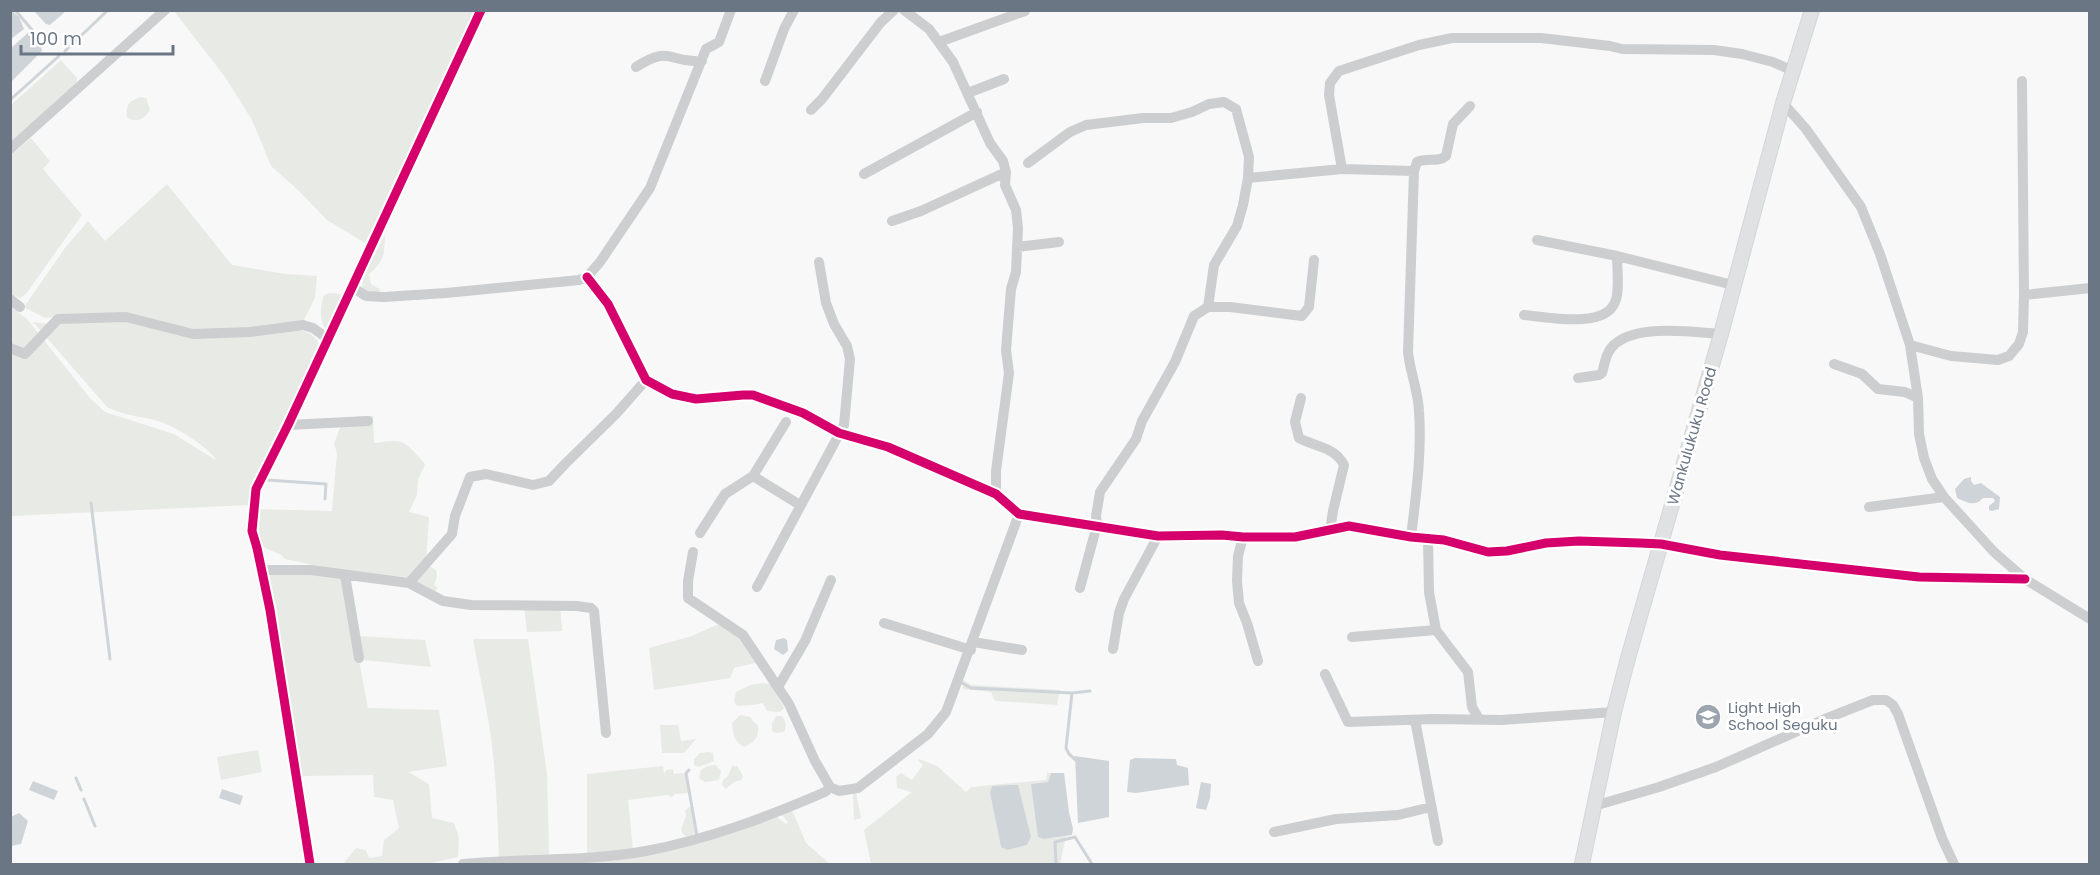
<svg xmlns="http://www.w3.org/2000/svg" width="2100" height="875" viewBox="0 0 2100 875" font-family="Poppins,sans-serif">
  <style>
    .green { fill: #e8eae6; fill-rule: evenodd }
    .water { fill: #ced4d8 }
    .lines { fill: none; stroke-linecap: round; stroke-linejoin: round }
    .stream { stroke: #ced4d8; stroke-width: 3 }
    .major-casing { stroke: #d5d6d7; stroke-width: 16 }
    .minor { stroke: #cdcecf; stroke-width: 10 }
    .major { stroke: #e0e1e2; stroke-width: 14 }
    .cycleway-casing { stroke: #fff; stroke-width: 13 }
    .cycleway { stroke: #d6006c; stroke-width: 9 }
    .labels { text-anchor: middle; stroke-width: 6; stroke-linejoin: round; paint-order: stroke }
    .street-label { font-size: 15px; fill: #6b7685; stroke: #fff }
    .poi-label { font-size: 15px; fill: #6b7685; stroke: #fff; text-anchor: start }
  </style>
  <rect width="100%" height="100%" fill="#f8f8f8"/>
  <path class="green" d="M174,11H477L365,243L327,220L299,191L271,166L252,120L225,77Z
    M61,60L77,78V82L11,146V105Z
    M141,97L146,98L150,110C144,119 136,124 127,117C125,105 130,100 141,97Z
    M31,138L50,161L43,169L82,215L26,294L20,298L11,294L10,156Z
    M167,184L232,265L285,274L317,276L315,298L304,320L259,328L191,332L88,314L45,318L24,307L65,248L88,221L105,241Z
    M385,235C384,255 385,260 369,274L371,284L381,290L377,293L362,290L364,273Z
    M329,293C335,293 341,293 344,298L327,330C319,323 320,305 324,295Z
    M10,306L27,319L90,398L105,412L174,434L217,461C209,447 175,426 158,421C141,416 124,416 107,407L33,322L47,324L125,319L194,337L298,329L311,334L318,341L319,353L249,505L11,516Z
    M359,416H373L374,443C406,438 404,441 425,464L418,480L417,495L409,512L429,517L426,564L436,570L437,576L434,585L438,588L436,591L406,577L332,569L285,559L281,555L261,546L256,536L255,509L332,511L337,453L334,444L343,420Z
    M267,572H321L344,580L368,708L439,710L447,766L408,772L429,784L432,818L454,823L459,838L458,857L427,864H343L356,848L366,850L369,858L382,856L384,840L399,828L393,800L374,797L373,775L302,776Z
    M524,605H560L562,631L527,632Z
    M721,623L737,633L759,662L734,668L730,678L654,690L649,648L692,636Z
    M357,636L425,640L431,667L363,660Z
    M473,639H528L547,774L549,855L499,857C497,809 496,760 487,713C483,688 477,664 473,639Z
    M963,680L971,685L1060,690L1057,705L995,701L991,692L963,689Z
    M762,683L771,684L784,708L780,712L767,711L763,703L753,705L737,706L734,701L736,692L750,685Z
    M740,715L750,717L758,726C759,737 755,742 744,747C734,742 733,734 732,723Z
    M776,716H782C786,721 787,726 784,732L777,733L772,731V723Z
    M660,725H678L681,741L696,739L684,753H662Z
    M258,750L262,772L221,780L217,757Z
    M708,752L713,753L714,761L699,767L694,765V759L700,753Z
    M919,759L937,766L966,792L971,787L1046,780L1047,772L1051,773L1049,782L1032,784L1044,839L1066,836L1060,864H871L864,830L912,792L897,788L896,777L901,773L912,780L923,765L918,760ZM990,793L1027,827L1031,837L1001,847Z
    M716,765L721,771L719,780L705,782L699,778L701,770L707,766Z
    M663,766L664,774L666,770L673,769L674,774L686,773L689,793L675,794L672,797L668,795L628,800L633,850L587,853V774Z
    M732,766H737L743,776L741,780L734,782L726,789L722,785L723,780L728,776Z
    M856,792L861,818L854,820L853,793Z
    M689,807L693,808L695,833L689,838L683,834L681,829L686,816L685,811Z
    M792,810L806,843L830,864H484L595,860L776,816L786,824L788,822L781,814Z"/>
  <path class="water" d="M12,11L19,17L24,29L11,39Z
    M34,11H66L50,25L46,24Z
    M30,31L40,40L42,51L11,82V48Z
    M1971,477V481L1974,485L1981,483L2000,497L1999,509L1992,511L1989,510V506L1995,501L1993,498H1983C1975,507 1968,503 1957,498L1955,489L1964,479Z
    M784,638L787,640L788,651L783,655L774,649L776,640Z
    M1075,756L1109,761V817L1078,823Z
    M1135,758L1176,759L1177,765L1188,768L1189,785L1136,793L1127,792L1130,760Z
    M1051,773H1064L1069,812L1073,829L1072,835L1044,839L1038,837L1031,784L1048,782Z
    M33,781L58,791L54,800L29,790Z
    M1201,782L1211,784L1210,798L1206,810L1196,808Z
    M1011,785H1018L1031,837L1027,845L1007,850L1001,847L990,793L992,786Z
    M222,789L243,796L240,805L219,798Z
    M19,813L28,821L21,844L11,846V817Z"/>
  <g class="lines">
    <path class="stream" d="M15,10L33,31
      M65,51L108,10
      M10,100L59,56
      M267,480L326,484L325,499
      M91,503L110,659
      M962,683L971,688L1072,693L1066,748L1069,754L1077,761
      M1072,693L1090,691
      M689,770L686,773L697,836
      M76,778L81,790
      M84,799L95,826
      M1056,864L1055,842L1075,837L1092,864"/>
    <g class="major-casing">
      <path id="major" d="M1582,864L1614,712L1628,658L1721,334L1783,103L1812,10"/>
    </g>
    <path class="minor" d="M904,10L929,29L953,62L990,143L1003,161L1006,172L1005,185L1016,210L1018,228L1016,272L1011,289L1006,350L1009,373L996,471V494
      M939,42L1025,11
      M636,67C672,44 669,64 702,61
      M765,81L784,29L794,10
      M968,93L1004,79
      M1783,103L1806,129L1861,207L1880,254L1910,345L1918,398L1919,434L1924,458L1932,479L1944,497L1994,552L2025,579L2090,619
      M811,110L822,99L881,22L894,10
      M10,149L165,10
      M1028,163L1070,132L1086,125L1143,118H1171L1192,112L1209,104L1224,102L1236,109L1249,157L1248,178
      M1342,169L1329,95L1330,83L1339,71L1419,45L1452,38H1541L1610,46L1622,49L1714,50L1742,54L1773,62L1793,71
      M864,174L977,112
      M892,221L921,211L1006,172
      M1537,240L1617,256L1733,285
      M1017,247L1059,242
      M1314,260L1309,307L1302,316L1230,307H1208L1214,265L1237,226L1243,205L1248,178L1342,169L1414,171
      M587,277L608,304L646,380L672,394L696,399L743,395H753L764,399L803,413L839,433L888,447L996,494L1019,514L1158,536L1222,535L1243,537H1295L1349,526L1411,537L1444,540L1488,552L1507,551L1546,543L1579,541L1640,543L1661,544L1720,555L1919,577L2025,579
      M352,287L366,296L384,297L446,293L579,280L587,277L600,262L650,188L706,49L719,42L731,10
      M2024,295L2090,288
      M10,299L20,307
      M1524,315C1548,317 1605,329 1615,302C1620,292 1617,268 1617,256
      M1910,345L1951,356L1998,360L2009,356L2019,344L2023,332L2024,295L2022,81
      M10,348L25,354L58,319L126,317L193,334L250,332L303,325L313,328L328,339
      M1834,364L1862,374L1878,389L1905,392L1918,398
      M1578,378L1599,375L1602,373C1605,363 1606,351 1615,344C1638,324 1692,332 1721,334
      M1301,398L1295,422L1299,438C1316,447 1335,447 1344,465L1333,511L1330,531
      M288,425L368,421
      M753,476L786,422
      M1869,507L1944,497
      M700,533L725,494L753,476L800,505
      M1243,537L1238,556L1237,581L1239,603L1247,623L1258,661
      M1411,537C1416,495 1422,453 1419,411C1418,390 1410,372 1408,352L1414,171L1417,162C1427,157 1438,163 1446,156L1453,124L1470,106
      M1428,539L1429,592L1436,630L1468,672L1472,707L1479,719
      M693,552L688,581V598L743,635L789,704L815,761L830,787
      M261,570H311L409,583L443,601L471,605L577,606L591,608L594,611L606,733
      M345,575L359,658
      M409,583L452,534L455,516L470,477L486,474L533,485L549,481L566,463L616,414L646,380
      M757,587L844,425L850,359L847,346L834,324L826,303L819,262
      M1080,588L1097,525L1096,516L1100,492L1136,439L1142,421L1175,362L1194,316L1208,307
      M884,623L971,650
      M1352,637L1436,630
      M973,642L1022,650
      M1113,649L1119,613L1124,599L1158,536
      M1325,674L1348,722L1433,719L1501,720L1614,712
      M778,687L805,641L831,580
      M1415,720L1438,841
      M1594,806L1659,787L1716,767L1825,719L1873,700H1886L1893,705L1898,714L1942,838L1954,864
      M1274,832L1336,819L1398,815L1431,807
      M310,864L270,610L257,548L252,531L256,489L288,425L481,10
      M463,864C523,858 586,862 646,851C709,839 767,817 825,792L830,787L839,791L858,788L928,734L946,712L1019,514"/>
    <use href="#major" class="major"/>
    <g class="cycleway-casing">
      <path id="cycleway" d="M587,277L608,304L646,380L672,394L696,399L743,395H753L764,399L803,413L839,433L888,447L996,494L1019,514L1158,536L1222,535L1243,537H1295L1349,526L1411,537L1444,540L1488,552L1507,551L1546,543L1579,541L1640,543L1661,544L1720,555L1919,577L2025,579
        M310,864L270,610L257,548L252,531L256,489L288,425L481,10"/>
    </g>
    <use href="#cycleway" class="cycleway"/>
  </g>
  <defs>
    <g id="school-disc" transform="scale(1.35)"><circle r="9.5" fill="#9ca4ad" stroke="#fff"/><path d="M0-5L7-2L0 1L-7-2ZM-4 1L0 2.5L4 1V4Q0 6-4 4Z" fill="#fff"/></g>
  </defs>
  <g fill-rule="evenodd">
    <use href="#school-disc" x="1708" y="717"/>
  </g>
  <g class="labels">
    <g class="street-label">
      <text transform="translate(1692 436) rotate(-74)" y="5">Wankulukuku Road</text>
    </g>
    <g class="poi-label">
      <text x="1728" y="713">Light High<tspan x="1728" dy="17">School Seguku</tspan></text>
    </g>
  </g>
  <rect width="2100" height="875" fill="none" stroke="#6b7685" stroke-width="24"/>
  <path d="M21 45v9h152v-9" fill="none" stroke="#6b7685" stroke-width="3"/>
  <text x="30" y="45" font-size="18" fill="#6b7685" stroke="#ffffff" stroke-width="4.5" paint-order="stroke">100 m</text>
</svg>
